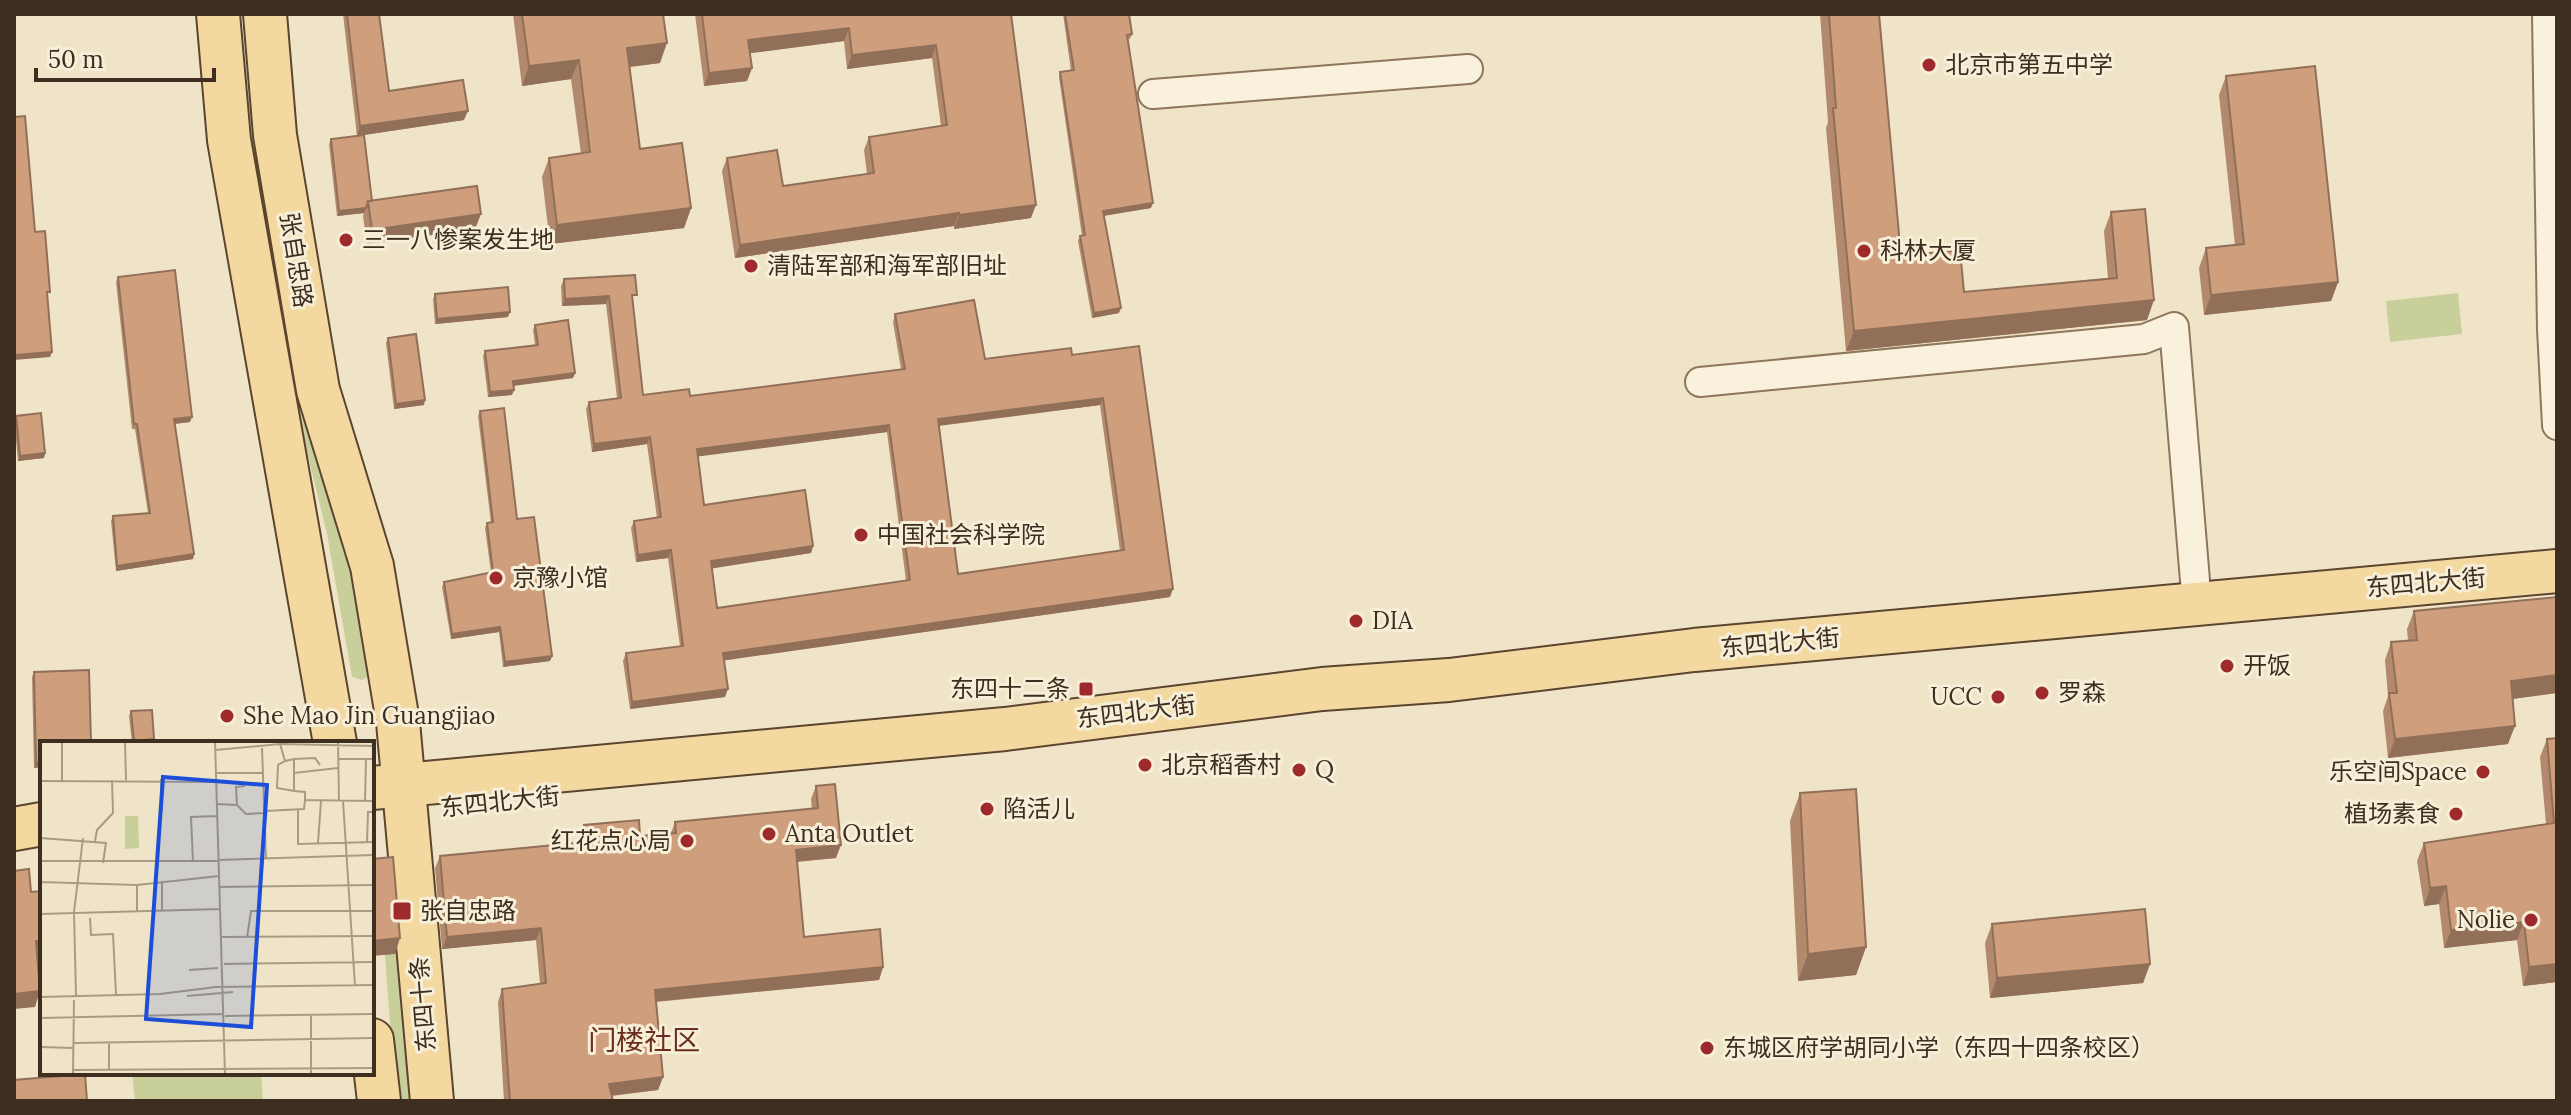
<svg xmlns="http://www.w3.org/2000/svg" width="2571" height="1115" viewBox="0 0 2571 1115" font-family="Lora,'Noto Sans SC',serif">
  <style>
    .green { fill: #c9cf9b }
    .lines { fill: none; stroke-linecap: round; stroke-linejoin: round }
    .street-casing { stroke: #8d765c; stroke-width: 32 }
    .primary-casing { stroke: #5b4430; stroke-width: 46 }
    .street { stroke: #faf1dc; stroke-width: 28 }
    .primary { stroke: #f3d9a0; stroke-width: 42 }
    .wall { fill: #b2896c; fill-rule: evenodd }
    .shaded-wall { fill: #916f58 }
    .building { fill: #cf9f7d; stroke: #916f58; stroke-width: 2; fill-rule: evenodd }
    .poi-dot { fill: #9e2a2b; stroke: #f7eed8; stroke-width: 3 }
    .labels { text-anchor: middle; stroke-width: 6; stroke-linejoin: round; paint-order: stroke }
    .poi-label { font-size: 24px; fill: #3d2e20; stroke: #f7eed8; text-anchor: start }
    .street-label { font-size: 24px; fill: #3d2e20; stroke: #f7eed8 }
    .quarter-label { font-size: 28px; fill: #6b2e1e; stroke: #f7eed8 }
    .inset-road { fill: none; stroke: #a89b85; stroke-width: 2 }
    .view { fill: #1d4ed8; fill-opacity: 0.15; stroke: #1d4ed8; stroke-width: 4 }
    .inset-edge { fill: none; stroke: #3d2e20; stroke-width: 4 }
  </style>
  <rect width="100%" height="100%" fill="#f0e4c8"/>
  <path class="green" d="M274,236L347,546L369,676L362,680L352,677L327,534L303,435Z
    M2458,293L2462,334L2390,342L2386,301Z
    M379,876H391L411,1101H399L393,1062Z
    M132,1073H261L263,1101H135Z"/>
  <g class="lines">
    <g class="street-casing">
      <path id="street" d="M2547,14L2552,329L2557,425
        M1153,94L1468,69
        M1700,382L2144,339L2174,327L2197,605"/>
    </g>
    <g class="primary-casing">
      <path id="primary" d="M218,14L229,140L335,743
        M265,14L275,135L318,390L372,566L398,722L432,1101
        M372,788L1005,729L1322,689L1449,680L1694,650L2557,571
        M14,829L42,824
        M372,1040L379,1101"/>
    </g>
    <use href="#street" class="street"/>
    <use href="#primary" class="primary"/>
  </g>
  <path class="wall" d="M343,14H379L389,91L464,120L357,136Z
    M513,14H663L660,63L630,67L640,149L691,208L684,228L550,244L542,177L549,158L581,154L571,79L522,86Z
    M695,14H1011L1031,218L954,229V226L735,258L722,171L727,158L783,186L867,174L864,150L869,137L941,126L932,58L847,69L844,41L750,53L752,68L747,81L704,86Z
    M1063,14H1129L1132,34L1130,39H1128L1151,208L1104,216L1119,313L1092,318L1078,241L1080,236H1082L1059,77L1060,72L1071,71Z
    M1820,14H1879L1901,256L1964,292L2108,278L2104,231L2111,212L2147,320L1846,351L1826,128L1828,122Z
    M2226,76L2338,282L2331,301L2204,315L2199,268L2206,248L2235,245L2219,95Z
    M331,139L372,201L475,229L367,244L363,216L364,213L337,216L329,144Z
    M118,277L190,422L175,424L194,554L193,559L116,571L111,521L113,516L148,513L135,429H132L116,282Z
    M564,279L634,302H633L643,395L690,396L901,369L893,322L895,314L985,359L1072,355L1139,346L1170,597L724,660L725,697L630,709L623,661L626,653L680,646L668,558L636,562L631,528L634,521L657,518L647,444L592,452L586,409L589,402L617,398L606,304L562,306L561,286ZM1100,405L1120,551L958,574L939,426ZM887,432L906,581L717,608L712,568L811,553L813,546L704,505L697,456Z
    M435,294L508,317L435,324L433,299Z
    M535,325L575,373L573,378L513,386L512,395L488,397L483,356L485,351L535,345L533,330Z
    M388,338L424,405L394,409L386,343Z
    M480,411L517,519L552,656L550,661L503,667L499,632L451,639L442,587L444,582L491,572L485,528L487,523H491L478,416Z
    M16,416L45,453L44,458L18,461L14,420Z
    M2557,597V693L2512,699L2508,744L2388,758L2383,711L2388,696L2385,660L2391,642L2408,641L2407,629L2414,611Z
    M34,672L42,743V767L34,768L32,677Z
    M131,711L154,739L153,743H132L129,716Z
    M2557,738V982L2523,986L2517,940L2444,948L2439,904L2424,906L2417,861L2424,843L2546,824L2540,757L2547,739Z
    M816,786L836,858L797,862L804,937L883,967L879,980L656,1002L663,1077L658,1090L612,1096L613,1101H504L498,1002L502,989L540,984L536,940L442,949L435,868L440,856L580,842L579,838L584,825L640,836L671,833L675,822L812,809L811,799Z
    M1800,793L1866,947L1856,975L1798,981L1790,821Z
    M1992,924L2150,964L2143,983L1990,998L1985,943Z"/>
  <path class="shaded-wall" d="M849,28L844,41L744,54L748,40Z
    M667,43L660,63L620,68L627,48Z
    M936,45L932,58L847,69L852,55Z
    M579,60L571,79L522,86L529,66Z
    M752,68L747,81L704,86L709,73Z
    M468,111L464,120L357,136L360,126Z
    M1153,203L1151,208L1101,216L1103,211Z
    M1036,205L1031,218L954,229L959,215Z
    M366,208L364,213L337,216L339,211Z
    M691,208L684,228L550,244L557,225Z
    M959,213L954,226L735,258L740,245Z
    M481,214L475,229L367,244L372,230Z
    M2338,282L2331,301L2204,315L2211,295Z
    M609,296L606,304L562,306L565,299Z
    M2154,300L2147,320L1846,351L1854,331Z
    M1121,308L1119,313L1092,318L1094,313Z
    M510,312L508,317L435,324L437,319Z
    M52,352L50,357L14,360L15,355Z
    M575,373L573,378L511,386L513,381Z
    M514,390L512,395L488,397L490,392Z
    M1103,398L1100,405L935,426L938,419Z
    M425,400L424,405L394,409L396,404Z
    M192,417L190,422L172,424L174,419Z
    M889,425L887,432L694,457L697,449Z
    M650,437L647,444L592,452L594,444Z
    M45,453L44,458L18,461L20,456Z
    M813,546L811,553L709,569L711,561Z
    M671,550L668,558L636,562L638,555Z
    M194,554L193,559L116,571L117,566Z
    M1173,589L1170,597L721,661L723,653Z
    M500,627L499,632L451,639L452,634Z
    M552,656L550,661L503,667L505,662Z
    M2557,675V693L2504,700L2511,681Z
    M728,689L725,697L630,709L632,702Z
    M2515,726L2508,744L2388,758L2395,739Z
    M154,739L153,743H133L134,741Z
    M42,762V767L34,768L36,763Z
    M841,845L836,858L791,862L796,850Z
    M2446,886L2439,904L2424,906L2430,888Z
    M2524,922L2517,940L2444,948L2451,930Z
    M541,928L536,940L442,949L447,937Z
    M400,938L395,954L372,956V941Z
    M36,941H42V956L30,957Z
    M1866,947L1856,975L1798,981L1808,954Z
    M2150,964L2143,983L1990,998L1997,978Z
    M2557,964V982L2523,986L2529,967Z
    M883,967L879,980L650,1002L655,990Z
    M40,991L35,1007L14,1009V994Z
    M663,1077L658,1090L605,1096L609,1084Z"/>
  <path class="building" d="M347,14H379L389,91L463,80L468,111L360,126Z
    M522,14H663L667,43L627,48L640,149L682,143L691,208L557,225L549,158L590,152L579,60L529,66Z
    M702,14H1011L1036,205L959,215V213L740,245L727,158L777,150L783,186L874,173L869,137L947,125L936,45L852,55L849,28L748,40L752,68L709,73Z
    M1065,14H1129L1132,34L1127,35L1153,203L1103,211L1121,308L1094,313L1080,236L1085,235L1060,72L1074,70Z
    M1829,14H1879L1901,256L1960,250L1964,292L2117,278L2111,212L2145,209L2154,300L1854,331L1833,108H1836Z
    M2315,66L2338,282L2211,295L2206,248L2244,244L2226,76Z
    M25,116L35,232L45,231L50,292H47L52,352L15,355L14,117Z
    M364,135L372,201H368L366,208L339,211L331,139Z
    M477,186L481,214L372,230L368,201Z
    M175,270L192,417L174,419L194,554L117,566L113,516L150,513L137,424H134L118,277Z
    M635,275L637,295H632L643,395L689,389L690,396L905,369L895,314L974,300L985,359L1071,348L1072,355L1139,346L1173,589L723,653L728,689L632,702L626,653L683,646L671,550L638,555L634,521L661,517L650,437L594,444L589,402L621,398L609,296L565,299L564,279ZM1103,398L1124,550L958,574L938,419ZM889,425L910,580L717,608L711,561L813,546L805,490L704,505L697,449Z
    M508,287L510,312L437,319L435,294Z
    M568,320L575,373L513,381L514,390L490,392L485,351L538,345L535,325Z
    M416,334L425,400L396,404L388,338Z
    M504,408L517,519L534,517L552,656L505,662L500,627L452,634L444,582L493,572L487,523L493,522L480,411Z
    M41,413L45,453L20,456L16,416Z
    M2557,597V675L2511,681L2515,726L2395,739L2389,693H2397L2391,642L2417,640L2414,611Z
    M89,670L91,743H42V762L36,763L34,672Z
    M152,710L154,739L134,741L131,711Z
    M2557,738V964L2529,967L2524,922L2451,930L2446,886L2430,888L2424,843L2554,823L2547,739Z
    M835,784L841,845L796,850L804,937L880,929L883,967L655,990L663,1077L609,1084L613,1101H510L502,989L546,983L541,928L447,937L440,856L585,842L584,825L639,820L640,836L676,833L675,822L818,808L816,786Z
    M1856,789L1866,947L1808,954L1800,793Z
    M393,857L400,938L372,941V859Z
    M29,869L31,892L42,891V941H36L40,991L14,994V871Z
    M2145,909L2150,964L1997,978L1992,924Z
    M85,1074L87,1101H14V1080Z"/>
  <g class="poi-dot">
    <circle cx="1929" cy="65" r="8"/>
    <circle cx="346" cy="240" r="8"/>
    <circle cx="1864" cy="251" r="8"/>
    <circle cx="751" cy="266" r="8"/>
    <circle cx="861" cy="535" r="8"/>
    <circle cx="496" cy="578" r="8"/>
    <circle cx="1356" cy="621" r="8"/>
    <circle cx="2227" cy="666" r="8"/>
    <rect x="1078" y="681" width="16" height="16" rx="4"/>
    <circle cx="2042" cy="693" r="8"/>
    <circle cx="1998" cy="697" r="8"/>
    <circle cx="227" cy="716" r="8"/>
    <circle cx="1145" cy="765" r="8"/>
    <circle cx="1299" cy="770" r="8"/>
    <circle cx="2483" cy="772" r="8"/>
    <circle cx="987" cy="809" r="8"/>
    <circle cx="2456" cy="814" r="8"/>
    <circle cx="769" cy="834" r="8"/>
    <circle cx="687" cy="841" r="8"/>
    <rect x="392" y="901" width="20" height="20" rx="4"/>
    <circle cx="2531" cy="920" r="8"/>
    <circle cx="1707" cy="1048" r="8"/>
  </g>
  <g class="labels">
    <g class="poi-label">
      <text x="1945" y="73">北京市第五中学</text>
      <text x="362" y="248">三一八惨案发生地</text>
      <text x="1880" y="259">科林大厦</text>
      <text x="767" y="274">清陆军部和海军部旧址</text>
      <text x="877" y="543">中国社会科学院</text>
      <text x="512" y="586">京豫小馆</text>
      <text x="1372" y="629">DIA</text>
      <text x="2243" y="674">开饭</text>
      <text x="1070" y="697" text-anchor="end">东四十二条</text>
      <text x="2058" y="701">罗森</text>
      <text x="1982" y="705" text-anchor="end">UCC</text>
      <text x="243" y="724">She Mao Jin Guangjiao</text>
      <text x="1161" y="773">北京稻香村</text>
      <text x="1315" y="778">Q</text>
      <text x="2467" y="780" text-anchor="end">乐空间Space</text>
      <text x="1003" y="817">陷活儿</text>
      <text x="2440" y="822" text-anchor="end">植场素食</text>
      <text x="785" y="842">Anta Outlet</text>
      <text x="671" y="849" text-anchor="end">红花点心局</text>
      <text x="420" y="919">张自忠路</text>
      <text x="2515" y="928" text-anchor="end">Nolie</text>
      <text x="1723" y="1056">东城区府学胡同小学（东四十四条校区）</text>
    </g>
    <g class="street-label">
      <text transform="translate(296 260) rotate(81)" y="8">张自忠路</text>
      <text transform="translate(2426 583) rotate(-5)" y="8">东四北大街</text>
      <text transform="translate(1780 643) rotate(-5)" y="8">东四北大街</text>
      <text transform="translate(1136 712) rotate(-7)" y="8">东四北大街</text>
      <text transform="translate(500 802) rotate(-6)" y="8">东四北大街</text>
      <text transform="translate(423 1004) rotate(-95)" y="8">东四十条</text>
    </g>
    <g class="quarter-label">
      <text x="644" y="1050">门楼社区</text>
    </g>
  </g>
  <g transform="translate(40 741)">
    <rect width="334" height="334" fill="#f0e4c8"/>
    <path d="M85,75H98L99,107L85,108Z" fill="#c9cf9b"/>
    <path class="inset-road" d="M22,0V40M85,0L86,39M175,0L185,334M298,0L299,60M240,3L245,20L254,18V50L265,51V59M222,7L226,118M175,9L240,3L334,5M254,18L275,17L280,24M298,18H334M245,20L238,24L237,47L254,50M176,32H222M254,32L298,27M121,38L122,69M0,40L176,41M303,60L315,245M325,60L326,18M177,63L197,64L206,73L225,72M197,64L196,46L205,45M258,68V103L334,101M225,70L264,68L265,59L334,60M0,97L66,102L63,122M1,97L0,173L180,168M55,100L57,89L73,72L72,39M327,101L328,71H334M278,102L281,60M178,119L334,114M0,120H178M153,121L151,76L177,75M0,141L97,144L179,135M122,141V170M97,144V171M179,146L334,144M50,177L51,194L73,193L76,254M182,196L334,195M207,197L211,170H334M184,223L334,221M149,229L178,227M36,255L34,171L43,97M147,255L193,251M0,256L120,253L176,246L334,244M185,275L334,273M0,277L183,273M69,301V329M34,302L334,297M0,306L33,307M33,329L334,327M33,334L34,259M271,334V275"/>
    <path class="view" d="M123,36L227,44L211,286L106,278Z"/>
    <rect width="334" height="334" class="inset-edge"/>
  </g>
  <rect width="2571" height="1115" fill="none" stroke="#3d2e20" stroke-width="32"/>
  <path d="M36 68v12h178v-12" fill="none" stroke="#3d2e20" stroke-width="4"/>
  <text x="48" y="68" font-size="24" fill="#3d2e20" stroke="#f7eed8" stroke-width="6" paint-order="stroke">50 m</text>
</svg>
